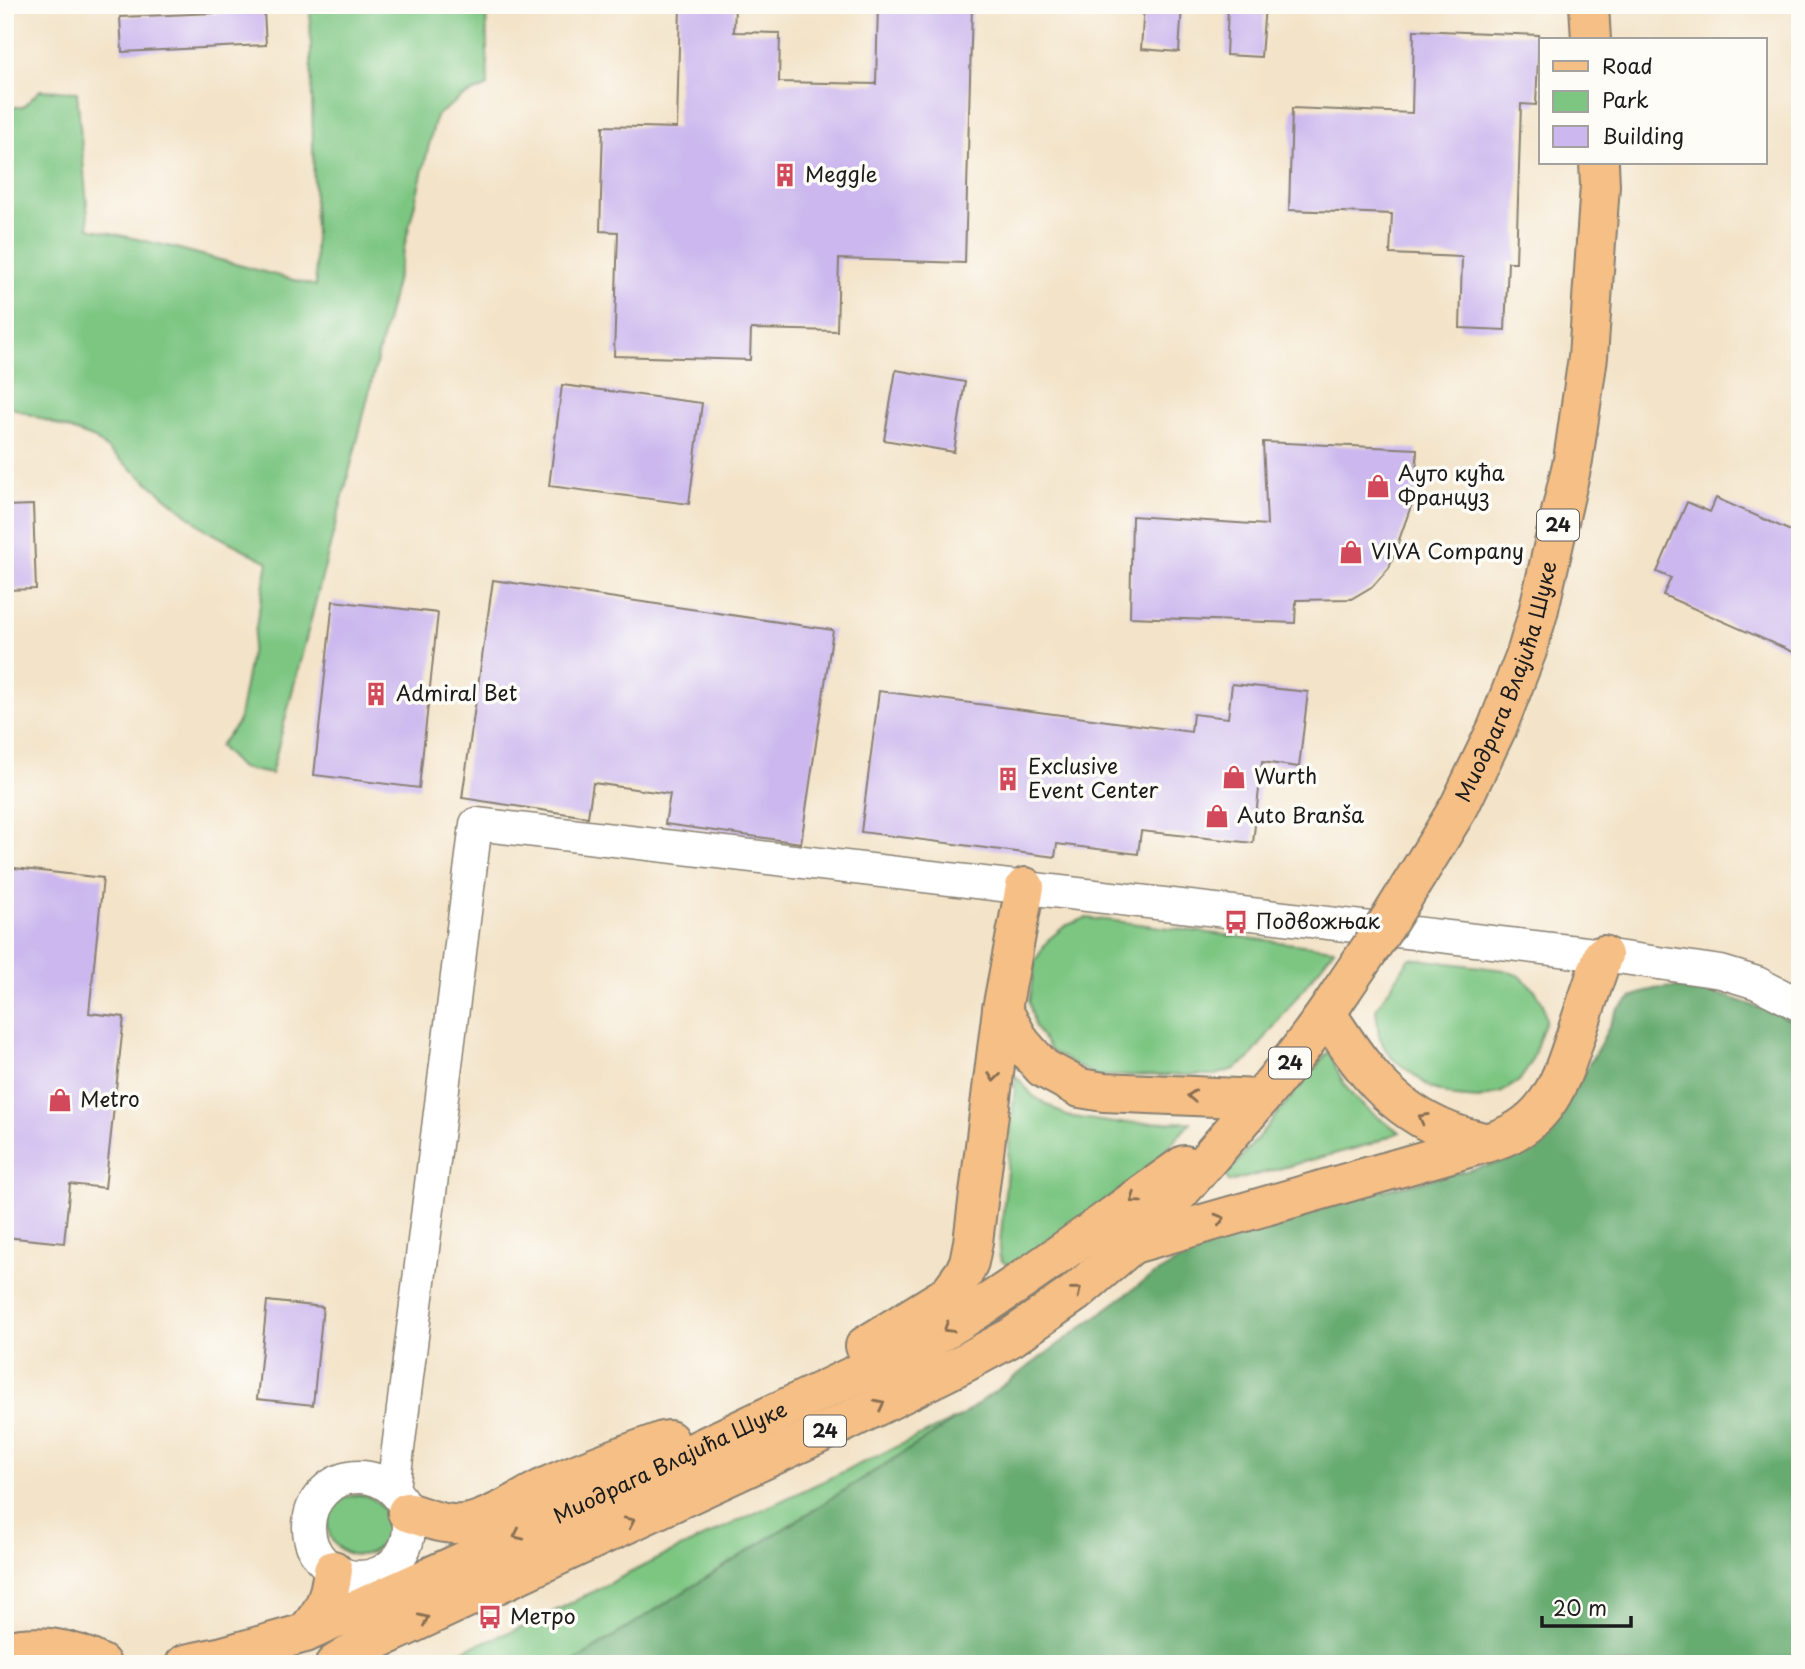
<svg xmlns="http://www.w3.org/2000/svg" width="1805" height="1669" viewBox="0 0 1805 1669" font-family="'Playpen Sans',sans-serif">
  <style>
    .green { fill: #7dc682; stroke: #4c714f; stroke-width: 2 }
    .forest { fill: #66ab70; stroke: #416446; stroke-width: 2 }
    .building { fill: #ccb8ee }
    .lines { fill: none; stroke-linecap: round; stroke-linejoin: round }
    .street-casing { stroke: #888072; stroke-width: 35 }
    .primary-casing { stroke: #888072; stroke-width: 42 }
    .street { stroke: #fff; stroke-width: 32 }
    .primary { stroke: #f5bf86; stroke-width: 38 }
    .primary-bridge-casing { stroke: #888072; stroke-width: 42; stroke-linecap: butt }
    .primary-bridge { stroke: #f5bf86; stroke-width: 38 }
    .oneway { stroke: #886e51 }
    .labels { text-anchor: middle; stroke-width: 7; stroke-linejoin: round; paint-order: stroke }
    .shield { fill: #fdfcf7; stroke: #605f5e; stroke-width: 2 }
    .shield-label { font-size: 19px; font-weight: bold; fill: #1c1c1c }
    .poi-label { font-size: 21px; fill: #1c1c1c; stroke: #fdfcf7; text-anchor: start }
    .street-label { font-size: 21px; fill: #1c1c1c; stroke: #fdfcf7 }
  </style>
  <rect width="100%" height="100%" fill="#fdfcf7"/>
  <filter id="ink" filterUnits="userSpaceOnUse"><feTurbulence type="fractalNoise" baseFrequency=".0143" numOctaves="2"/><feDisplacementMap in="SourceGraphic" scale="14" xChannelSelector="R" yChannelSelector="G"/><feConvolveMatrix kernelMatrix="1 2 1 2 8 2 1 2 1" color-interpolation-filters="sRGB"/></filter>
  <filter id="wash" filterUnits="userSpaceOnUse"><feTurbulence type="fractalNoise" baseFrequency=".00686" numOctaves="4" result="noise"/><feDisplacementMap in="SourceGraphic" scale="28" xChannelSelector="R" yChannelSelector="G"/><feGaussianBlur stdDeviation="1.57" result="paint"/><feColorMatrix in="noise" values="0 0 0 0 0 0 0 0 0 0 0 0 0 0 0 0 0 1.4 0 .05"/><feComposite in="paint" operator="in"/></filter>
  <g filter="url(#wash)">
    <rect width="100%" height="100%" fill="#f3e3c8"/>
    <path class="green" d="M310,5H486L488,86L462,97L436,116L360,430L271,774L241,768L219,746L238,723L268,562L206,530L95,439L5,405V107H23L40,90L77,92L89,228L176,248L316,286Z
      M1086,918L1115,921L1334,949L1248,1060L1234,1069L1216,1075L1096,1076L1051,1051L1035,1027L1029,1002L1035,961L1048,940L1065,926Z
      M1410,958L1504,970L1520,976L1535,990L1543,1004L1546,1020L1530,1065L1519,1081L1502,1092L1479,1099L1455,1097L1431,1088L1392,1058L1384,1047L1379,1035L1376,1009Z
      M1329,1051C1336,1068 1343,1086 1356,1099C1368,1112 1385,1122 1400,1132L1371,1144L1229,1182L1226,1176Z
      M1016,1076L1033,1096L1067,1116L1114,1123L1191,1122L1159,1158L1101,1205L1015,1263L1008,1265L1002,1261L999,1255Z
      M960,1417L570,1664H427L528,1625L655,1560Z
      M328 1525a30 30 0 1 1 60 0a30 30 0 1 1-60 0Z"/>
    <path class="forest" d="M1674,987L1726,996L1775,1013L1800,1024V1664H570L960,1417L1147,1279L1208,1244L1256,1225L1308,1208L1507,1161L1531,1149L1552,1130L1602,1041L1617,1010L1634,996L1654,989Z"/>
    <g id="blocks">
      <path class="building" d="M680,5H735L734,32L780,33L779,82L876,84L878,5H972L965,263L839,259L837,331L751,329L750,360L614,356L618,232L600,231L603,126L677,128Z
        M1144,5H1182L1179,52L1141,49Z
        M1228,5H1265L1261,57L1226,55Z
        M264,11L266,45L122,52L120,17Z
        M1414,30L1539,35L1536,105L1521,104L1516,262H1508L1505,330L1460,328L1462,257L1390,254L1392,214L1289,210L1292,108L1412,113Z
        M896,370L965,382L954,452L884,440Z
        M562,385L702,403L689,504L549,486Z
        M1263,442L1417,449L1416,492L1389,568L1373,586L1351,599L1296,600L1295,623L1130,617L1132,516L1267,525Z
        M1716,498L1800,535V655L1663,595L1671,578L1657,572L1687,502L1710,512Z
        M33,505L36,589L5,590V506Z
        M493,580L833,630L801,843L665,824L670,794L593,783L588,817L462,798Z
        M333,601L438,613L419,788L314,775Z
        M1232,684L1308,692L1299,767L1262,762L1253,843L1141,831L1138,854L1057,844L1055,857L861,832L879,691L1191,732L1193,714L1228,718Z
        M5,867L103,878L89,1013L124,1017L105,1188L70,1184L64,1243L5,1237Z
        M267,1301L323,1307L313,1405L257,1399Z"/>
    </g>
  </g>
  <g filter="url(#ink)">
    <use href="#blocks" fill-opacity="0" stroke="#888072" stroke-width="2"/>
    <g class="lines">
      <g class="street-casing">
        <path id="street" d="M309 1527a50 50 0 1 1 100 0a50 50 0 1 1-100 0Z
          M393,1489L476,824L1603,955L1721,972L1757,983L1800,1005"/>
      </g>
      <g class="primary-casing">
        <g id="primary">
          <path d="M1589,5L1591,40"/>
          <path id="s1" d="M1437,843L1460,805L1497,728L1527,651L1538,613L1573,460L1588,357L1600,185L1599,163"/>
          <path d="M1002,1009L1021,1043L1043,1068L1080,1088L1104,1092L1260,1099"/>
          <path d="M1327,1014C1361,1067 1389,1108 1450,1132C1462,1137 1474,1139 1486,1143"/>
          <path d="M1133,1244L1496,1140C1549,1122 1561,1080 1577,1032C1585,1007 1594,981 1603,955"/>
          <path d="M865,1346L943,1298L950,1292L964,1273L969,1262L973,1242L1002,1009L1025,887"/>
          <path d="M407,1512C427,1518 449,1528 470,1523C497,1516 523,1498 548,1486C585,1469 624,1455 663,1441L669,1440"/>
          <path d="M305,1633C325,1610 329,1600 333,1570"/>
          <path d="M5,1651C37,1643 72,1648 101,1664"/>
          <path id="s2" d="M185,1664L223,1656L305,1633L471,1558L918,1345C1012,1293 1097,1226 1184,1165"/>
          <path d="M335,1664L362,1647L845,1422L964,1363L1012,1337L1075,1293L1131,1245L1155,1221C1219,1145 1288,1073 1342,990"/>
        </g>
      </g>
      <use href="#street" class="street"/>
      <use href="#primary" class="primary"/>
      <g class="primary-bridge-casing">
        <path id="primary-bridge" d="M1342,990L1388,922L1437,843"/>
      </g>
      <use href="#primary-bridge" class="primary-bridge"/>
    </g>
    <defs><path id="oneway-chevron" d="M-2-3.5L2.5 0L-2 3.5" fill="none" stroke-width="1.6" stroke-linecap="round" stroke-linejoin="round" transform="scale(1.75)"/></defs>
    <g class="oneway">
      <use href="#oneway-chevron" transform="translate(994 1077) rotate(97)"/>
      <use href="#oneway-chevron" transform="translate(1192 1096) rotate(-177)"/>
      <use href="#oneway-chevron" transform="translate(1423 1118) rotate(-150)"/>
      <use href="#oneway-chevron" transform="translate(1135 1199) rotate(144)"/>
      <use href="#oneway-chevron" transform="translate(1220 1219) rotate(-16)"/>
      <use href="#oneway-chevron" transform="translate(1077 1291) rotate(-39)"/>
      <use href="#oneway-chevron" transform="translate(948 1328) rotate(149)"/>
      <use href="#oneway-chevron" transform="translate(880 1404) rotate(-27)"/>
      <use href="#oneway-chevron" transform="translate(630 1522) rotate(-25)"/>
      <use href="#oneway-chevron" transform="translate(518 1535) rotate(155)"/>
      <use href="#oneway-chevron" transform="translate(424 1619) rotate(-25)"/>
    </g>
  </g>
  <defs>
    <g id="building-bare" transform="scale(1.89)"><path d="M-4-6H4V6H1V3H-1V6H-4ZM-2.5-4.3h1.7v1.8h-1.7ZM.8-4.3h1.7v1.8H.8ZM-2.5-1h1.7V.8h-1.7ZM.8-1h1.7V.8H.8Z" fill="#d1495b" stroke="#fdfcf7" stroke-width="2.5" paint-order="stroke"/></g>
    <g id="shop-bare" transform="scale(1.89)"><path d="M-5-2.5h2.3a2.7 3.5 0 0 1 5.4 0H5L5.5 6h-11ZM-1.5-2.5h3a1.5 2.3 0 0 0-3 0Z" fill="#d1495b" stroke="#fdfcf7" stroke-width="2.5" paint-order="stroke"/></g>
    <g id="bus-bare" transform="scale(1.89)"><path d="M-5-6H5V4H4V6H2V4H-2V6H-4V4H-5ZM-3.5-4V0h7V-4ZM-3.5 1.2v1.5H-2V1.2ZM2 1.2v1.5H3.5V1.2Z" fill="#d1495b" stroke="#fdfcf7" stroke-width="2.5" paint-order="stroke"/></g>
  </defs>
  <g fill-rule="evenodd">
    <use href="#building-bare" x="785" y="175"/>
    <use href="#shop-bare" x="1378" y="486"/>
    <use href="#shop-bare" x="1351" y="552"/>
    <use href="#building-bare" x="376" y="694"/>
    <use href="#shop-bare" x="1234" y="777"/>
    <use href="#building-bare" x="1008" y="779"/>
    <use href="#shop-bare" x="1217" y="816"/>
    <use href="#bus-bare" x="1236" y="922"/>
    <use href="#shop-bare" x="60" y="1100"/>
    <use href="#bus-bare" x="490" y="1617"/>
  </g>
  <g class="labels">
    <g class="shield">
      <rect x="1537" y="509.5" width="42" height="31" rx="5"/>
      <rect x="1269" y="1047.5" width="42" height="31" rx="5"/>
      <rect x="804" y="1415.5" width="42" height="31" rx="5"/>
    </g>
    <g class="shield-label">
      <text x="1558" y="532">24</text>
      <text x="1290" y="1070">24</text>
      <text x="825" y="1438">24</text>
    </g>
    <g class="poi-label">
      <text x="805" y="182">Meggle</text>
      <text x="1398" y="481">Ауто кућа<tspan x="1398" dy="24">Француз</tspan></text>
      <text x="1371" y="559">VIVA Company</text>
      <text x="396" y="701">Admiral Bet</text>
      <text x="1028" y="774">Exclusive<tspan x="1028" dy="24">Event Center</tspan></text>
      <text x="1254" y="784">Wurth</text>
      <text x="1237" y="823">Auto Branša</text>
      <text x="1256" y="929">Подвожњак</text>
      <text x="80" y="1107">Metro</text>
      <text x="510" y="1624">Метро</text>
    </g>
    <g class="street-label">
      <text dy="7" stroke="none"><textPath href="#s1" startOffset="177">Миодрага Влајића Шуке</textPath></text>
      <text dy="7" stroke="none"><textPath href="#s2" startOffset="527">Миодрага Влајића Шуке</textPath></text>
    </g>
  </g>
  <rect width="1805" height="1669" fill="none" stroke="#fdfcf7" stroke-width="28"/>
  <rect x="1539" y="38" width="228" height="126" fill="#fdfcf7" stroke="#a3a29f" stroke-width="2"/>
  <rect x="1553" y="61" width="35" height="10" fill="#f5bf86" stroke="#a3a29f" stroke-width="2"/>
  <text x="1602" y="74" font-size="21" fill="#1c1c1c">Road</text>
  <rect x="1553" y="91" width="35" height="21" fill="#7dc682" stroke="#a3a29f" stroke-width="2"/>
  <text x="1602" y="108" font-size="21" fill="#1c1c1c">Park</text>
  <rect x="1553" y="126" width="35" height="21" fill="#ccb8ee" stroke="#a3a29f" stroke-width="2"/>
  <text x="1602" y="144" font-size="21" fill="#1c1c1c">Building</text>
  <path d="M1542 1616v10h89v-10" fill="none" stroke="#1c1c1c" stroke-width="3.5"/>
  <text x="1553" y="1616" font-size="21" fill="#1c1c1c" stroke="#fdfcf7" stroke-width="5" paint-order="stroke">20 m</text>
</svg>
